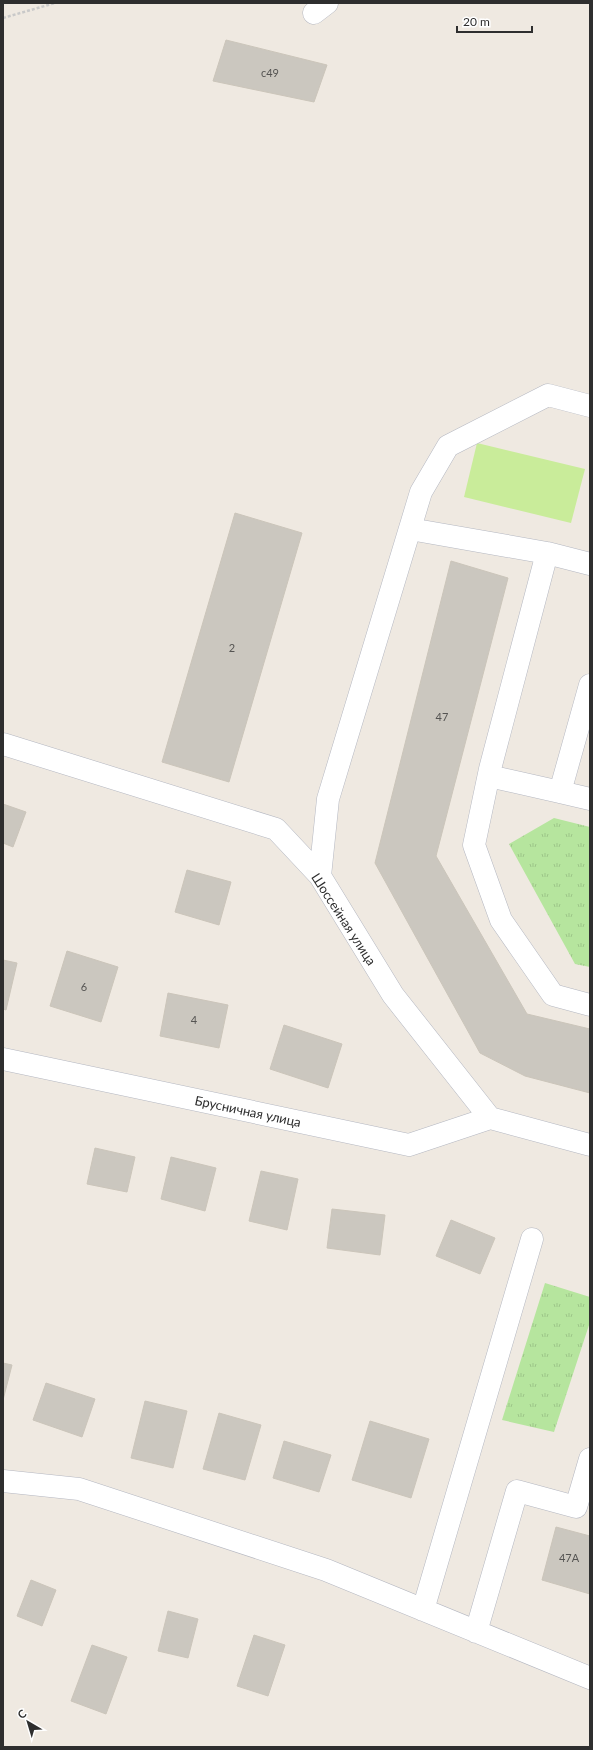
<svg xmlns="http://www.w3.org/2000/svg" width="593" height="1750" viewBox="0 0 593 1750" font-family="Lato,sans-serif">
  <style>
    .park { fill: url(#park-tufts) }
    .pitch { fill: #c9ec9a }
    .building { fill: #cbc7bf; stroke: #cbc5ba }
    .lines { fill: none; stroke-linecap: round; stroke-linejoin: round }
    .minor-casing { stroke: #b4b7c1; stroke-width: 23 }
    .path { stroke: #c9c9c9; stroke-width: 2.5; stroke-dasharray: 3 2; stroke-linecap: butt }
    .minor { stroke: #fff; stroke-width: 22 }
    .labels { text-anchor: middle; stroke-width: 3; stroke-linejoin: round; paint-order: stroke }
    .number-label { font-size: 11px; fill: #555452 }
    .street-label { font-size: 13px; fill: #2e2e2e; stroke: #fff }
  </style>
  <defs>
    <pattern id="park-tufts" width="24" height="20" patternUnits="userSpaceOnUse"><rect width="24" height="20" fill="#b6e59e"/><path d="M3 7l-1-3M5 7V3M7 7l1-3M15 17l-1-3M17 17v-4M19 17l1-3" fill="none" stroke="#9dc588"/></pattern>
  </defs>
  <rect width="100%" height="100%" fill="#efe9e1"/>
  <path class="park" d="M554,818L590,827V967L575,964L509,844Z
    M545,1283L590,1297V1322L554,1432L502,1420Z"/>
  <path class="pitch" d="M477,443L585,469L571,523L464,497Z"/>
  <path class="building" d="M226,40L327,65L314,102L213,81Z
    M235,513L302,533L229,782L162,762Z
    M451,561L508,578L436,856L527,1014L590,1029V1093L525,1076L480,1053L375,863Z
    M3,804L26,812L13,847L3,843Z
    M187,870L231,882L219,925L175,912Z
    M67,951L118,967L101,1022L50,1006Z
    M3,960L17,963L6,1010L3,1009Z
    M168,993L228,1005L219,1048L160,1036Z
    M284,1025L342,1044L328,1088L270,1069Z
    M95,1148L135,1157L127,1192L87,1184Z
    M171,1157L216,1168L205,1211L161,1199Z
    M261,1171L298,1179L287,1230L249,1221Z
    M332,1209L385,1215L380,1255L327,1248Z
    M451,1220L495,1238L480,1274L436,1256Z
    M3,1363L12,1365L3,1400Z
    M46,1383L95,1399L82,1437L33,1420Z
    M145,1401L187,1411L173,1468L131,1458Z
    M219,1413L261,1425L245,1480L203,1469Z
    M370,1421L429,1439L411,1498L352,1480Z
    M284,1441L331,1455L319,1492L273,1478Z
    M556,1527L590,1536V1594L542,1580Z
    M31,1580L56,1590L42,1626L17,1616Z
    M168,1611L198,1619L188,1658L158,1651Z
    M254,1635L285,1645L268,1696L237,1686Z
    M92,1645L127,1657L106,1714L71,1701Z"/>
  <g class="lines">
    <g class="minor-casing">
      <path id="minor" d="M314,13L327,3
        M410,529L547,553L590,564
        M547,553L490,769L474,845L501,920L553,995L590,1005
        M590,685L560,792L590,799
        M3,744L276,829L320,876L393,995L490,1118L590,1145
        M489,776L560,792
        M320,876L328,799L421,492L448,446L548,395L590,406
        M3,1059L409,1145L490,1118
        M3,1481L79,1489L326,1570L590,1678
        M423,1610L532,1239
        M476,1632L517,1491L576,1507L590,1459"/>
    </g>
    <path class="path" d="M3,18L55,3"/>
    <use href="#minor" class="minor"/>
  </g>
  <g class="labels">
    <g class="number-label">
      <text x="270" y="77">с49</text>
      <text x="232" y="652">2</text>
      <text x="442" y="721">47</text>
      <text x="84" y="991">6</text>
      <text x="194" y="1024">4</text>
      <text x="569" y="1562">47А</text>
    </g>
    <g class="street-label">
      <text transform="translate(344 919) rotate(57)" y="5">Шоссейная улица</text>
      <text transform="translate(248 1111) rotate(12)" y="5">Брусничная улица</text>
    </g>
  </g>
  <rect width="593" height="1750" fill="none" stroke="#2e2e2e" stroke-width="8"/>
  <g transform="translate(28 1722) rotate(322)" stroke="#ffffff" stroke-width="3" paint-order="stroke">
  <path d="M0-3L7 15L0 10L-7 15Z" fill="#2e2e2e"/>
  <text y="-6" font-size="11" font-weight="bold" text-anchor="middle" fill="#2e2e2e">С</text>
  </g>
  <path d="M457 26v6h75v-6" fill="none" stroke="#2e2e2e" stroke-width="2"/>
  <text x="463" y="26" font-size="12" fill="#2e2e2e" stroke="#ffffff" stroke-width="3" paint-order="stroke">20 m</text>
</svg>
